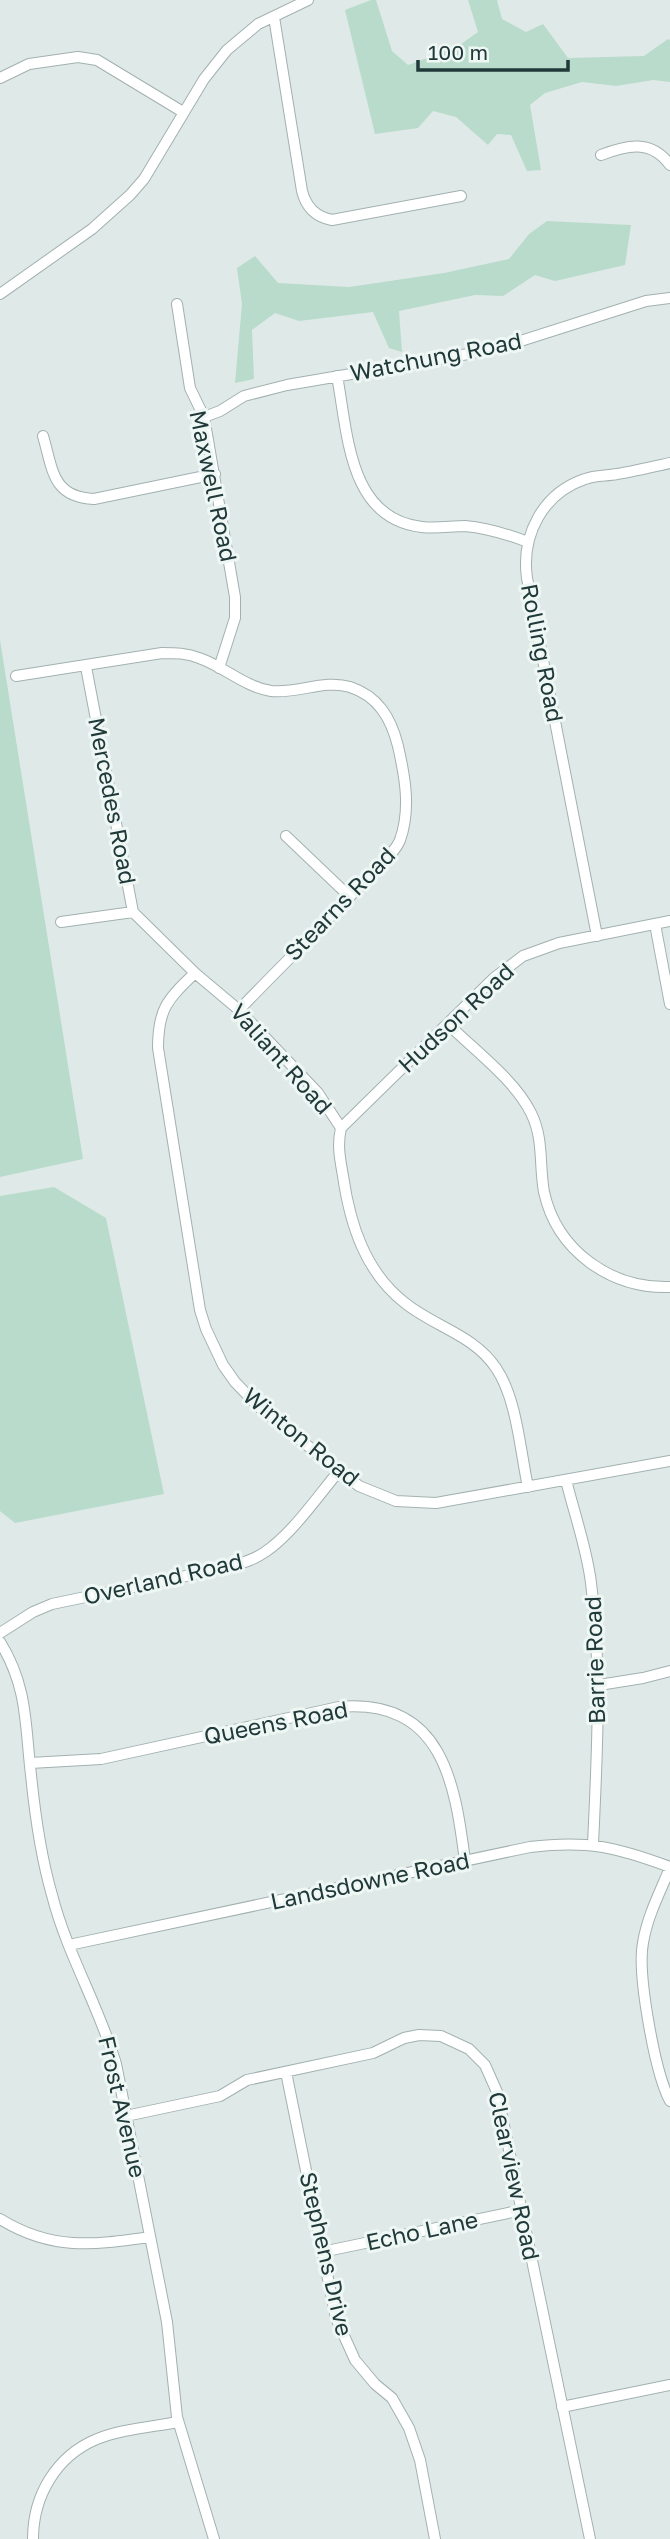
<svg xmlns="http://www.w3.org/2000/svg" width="670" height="2539" viewBox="0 0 670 2539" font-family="'Golos Text',sans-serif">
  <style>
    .green { fill: #b8dbcb }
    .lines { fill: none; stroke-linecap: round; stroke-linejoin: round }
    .minor-casing { stroke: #a2b1b0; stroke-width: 12 }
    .minor { stroke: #fff; stroke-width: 10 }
    .labels { text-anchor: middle; stroke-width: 6; stroke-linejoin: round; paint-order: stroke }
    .street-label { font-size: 23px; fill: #203939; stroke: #eff7f5 }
  </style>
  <rect width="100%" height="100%" fill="#dfeae8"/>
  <path class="green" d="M371,0H376L392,51L408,65L457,47L478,32L468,0H497L502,19L526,32L543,24L568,58L644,56L668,39L670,40V82L653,80L616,86L582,82L545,93L530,105L541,170L527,171L511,135L497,134L488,145L456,117L433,111L418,128L375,134L345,10Z
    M547,221L631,225L625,265L555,281L535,275L503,296L475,295L399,311L402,352L389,348L373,312L299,321L275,313L252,330L254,379L235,383L242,304L237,268L255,256L278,283L349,287L444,273L509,259L529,234Z
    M0,640L83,1159L0,1177Z
    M54,1187L106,1218L164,1494L15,1523L0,1511V1196Z"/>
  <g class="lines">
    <g class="minor-casing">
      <path id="minor" d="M274,17L302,191C306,207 316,217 332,220L461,196
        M0,78L29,64L78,57L97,60L183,112
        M601,155C627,145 651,139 670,165
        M0,294L92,229L130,195L144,179L204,79L227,50L258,24L308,0
        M177,304L190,388L204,417L235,597V618L219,668
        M337,376C348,433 348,519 422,527C436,529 451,526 465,526C487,528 507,534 528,542
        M204,417L220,411L244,396L287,385L468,354L508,345L646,301L670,298
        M43,436C53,470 52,497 94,499L215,474
        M86,667L133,912L195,973L239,1010L318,1093L341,1128C337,1145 340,1159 343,1176C350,1224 365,1272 405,1303C435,1327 474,1335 496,1368C517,1399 520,1450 528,1487
        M16,676L162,653C175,653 187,653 199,658C223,666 245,687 271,691C298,694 324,679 350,687C378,696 391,718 398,746C405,777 411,809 400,840C395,853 378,866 369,876C327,922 282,965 239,1010
        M286,836L350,897
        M61,922L133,912
        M655,924L670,1004
        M597,936L527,578C521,535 543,493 585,479C595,475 606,476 617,474C635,471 652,467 670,463
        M195,973C168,999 158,1008 158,1048L200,1310L206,1329L223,1365L235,1382L262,1410L359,1486L396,1501L436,1503L670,1461
        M448,1024C474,1050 515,1080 531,1113C544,1139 539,1165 544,1192C557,1251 611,1289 670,1287
        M341,1128L494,978L523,956L559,943L670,921
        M566,1480C574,1513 587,1549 591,1583C602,1670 597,1757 593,1844
        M0,1633L33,1612L52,1604L229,1567C242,1563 254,1560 265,1552C292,1534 317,1497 339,1471
        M0,1642C28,1687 25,1725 31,1775C35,1815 41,1857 52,1895C67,1954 99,2006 116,2064L167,2322L177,2417L214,2539
        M599,1685L643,1678L670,1671
        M30,1763L101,1759L339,1707C442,1698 455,1782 465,1861
        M670,1868C660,1892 647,1917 643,1943C637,1974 655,2073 670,2101
        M69,1945L530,1847C588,1840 616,1847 670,1867
        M286,2072L336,2318L355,2360L375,2384L392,2398L409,2428L420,2460L435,2539
        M126,2116L220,2096L247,2080L373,2053L404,2038L419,2035L441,2036L469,2049L485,2065L497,2092L590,2539
        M0,2219C52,2251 93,2245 150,2237
        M322,2252L522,2210
        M562,2407L670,2385
        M33,2539C33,2496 56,2456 97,2439C122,2429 152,2427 178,2422"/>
    </g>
    <use href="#minor" class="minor"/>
  </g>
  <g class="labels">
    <g class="street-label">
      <text transform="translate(436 357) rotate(-11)" y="8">Watchung Road</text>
      <text transform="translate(213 486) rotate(78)" y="8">Maxwell Road</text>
      <text transform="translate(542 653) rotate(79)" y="8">Rolling Road</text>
      <text transform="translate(112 801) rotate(79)" y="8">Mercedes Road</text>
      <text transform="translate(340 904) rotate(-46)" y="8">Stearns Road</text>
      <text transform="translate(456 1018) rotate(-43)" y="8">Hudson Road</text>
      <text transform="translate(281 1059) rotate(48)" y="8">Valiant Road</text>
      <text transform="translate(301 1437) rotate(39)" y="8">Winton Road</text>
      <text transform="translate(163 1579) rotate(-13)" y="8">Overland Road</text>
      <text transform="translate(595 1660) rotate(-92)" y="8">Barrie Road</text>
      <text transform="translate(276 1723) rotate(-11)" y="8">Queens Road</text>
      <text transform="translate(370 1881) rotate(-12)" y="8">Landsdowne Road</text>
      <text transform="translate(122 2107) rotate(77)" y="8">Frost Avenue</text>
      <text transform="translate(514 2176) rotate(78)" y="8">Clearview Road</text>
      <text transform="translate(422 2231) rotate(-12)" y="8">Echo Lane</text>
      <text transform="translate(326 2254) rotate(77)" y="8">Stephens Drive</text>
    </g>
  </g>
  <path d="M418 60v10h150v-10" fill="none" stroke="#203939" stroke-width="3.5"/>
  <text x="428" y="60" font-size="21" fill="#203939" stroke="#eff7f5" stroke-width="5" paint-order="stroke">100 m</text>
</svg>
